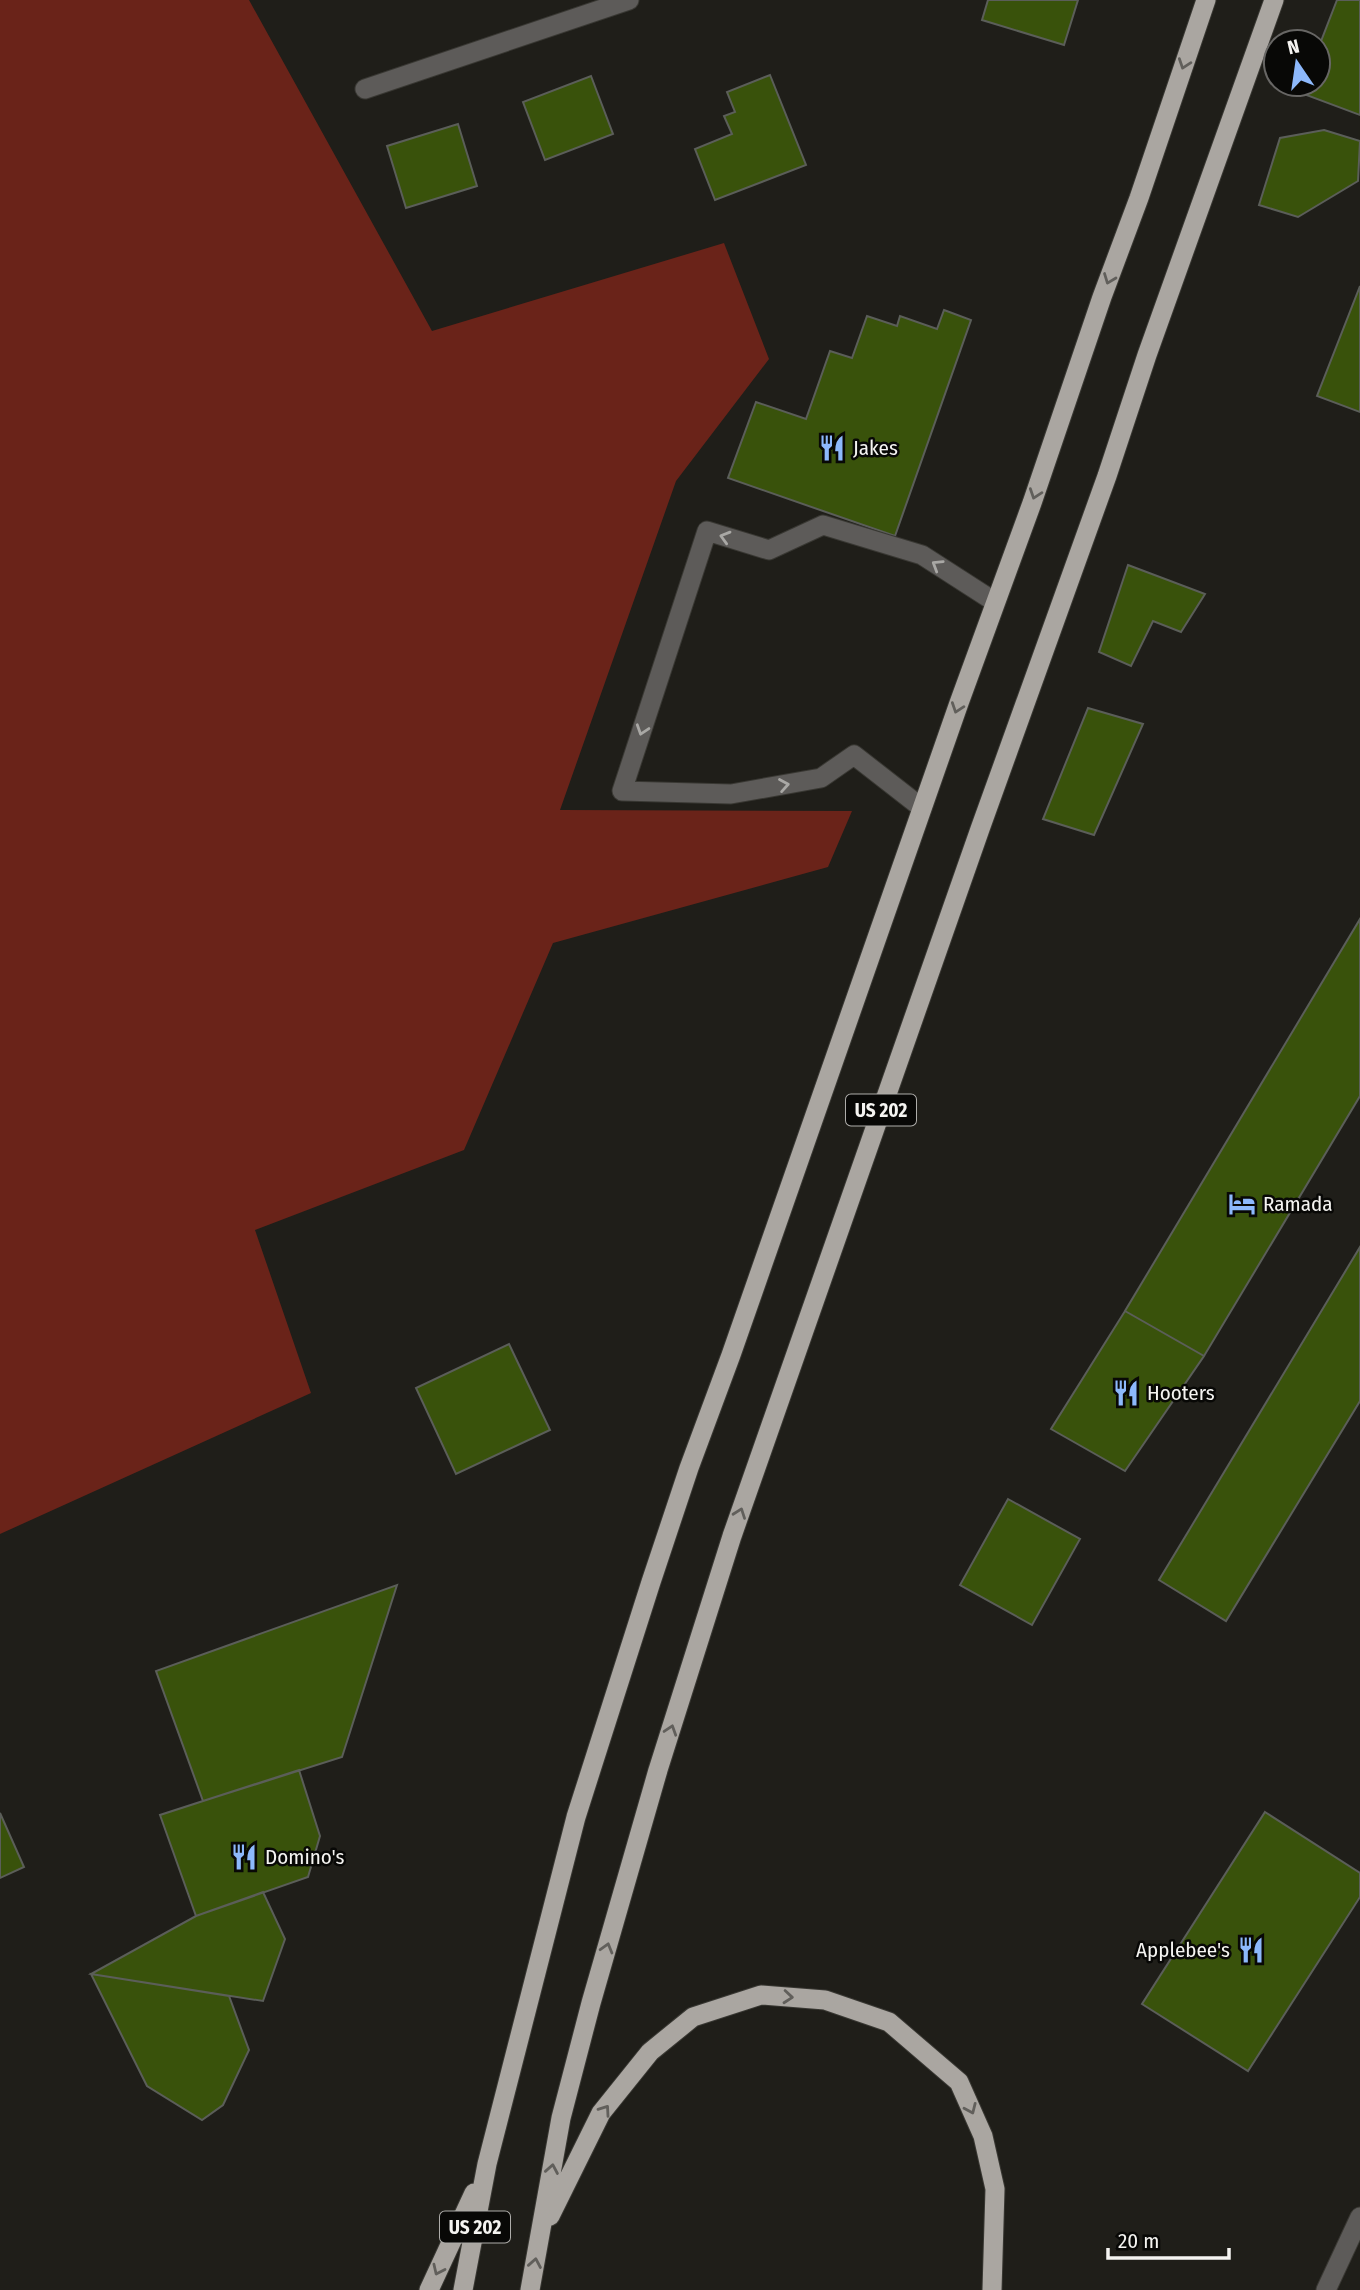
<svg xmlns="http://www.w3.org/2000/svg" width="1360" height="2290" viewBox="0 0 1360 2290" font-family="'Fira Sans Condensed',sans-serif">
  <style>
    .green { fill: #6a2319 }
    .building { fill: #39520b; stroke: #5b5e59; stroke-width: 2 }
    .lines { fill: none; stroke-linecap: round; stroke-linejoin: round }
    .service-casing { stroke: #393833; stroke-width: 21 }
    .minor-casing { stroke: #393833; stroke-width: 21 }
    .trunk-casing { stroke: #393833; stroke-width: 21 }
    .service { stroke: #5d5b59; stroke-width: 19 }
    .minor { stroke: #5d5b59; stroke-width: 19 }
    .trunk { stroke: #aaa6a1; stroke-width: 19 }
    .oneway { stroke: #615f5b }
    .oneway2 { stroke: #a9a8a5 }
    .labels { text-anchor: middle; stroke-width: 5; stroke-linejoin: round; paint-order: stroke }
    .shield { fill: #080806; stroke: #aeadaa; stroke-width: 2 }
    .shield-label { font-size: 19px; font-weight: bold; fill: #f5f4f1 }
    .poi-label { font-size: 21px; fill: #f5f4f1; stroke: #080806; text-anchor: start }
  </style>
  <rect width="100%" height="100%" fill="#1f1e19"/>
  <path class="green" d="M0,0H249L432,331L724,243L769,359L676,481L560,810L852,811L828,867L553,943L464,1150L255,1230L311,1393L0,1534Z"/>
  <path class="building" d="M988,0H1078L1064,45L982,20Z
    M1337,0H1360V115L1301,93L1305,84H1318V49Z
    M770,75L806,165L715,200L695,149L732,134L724,116L735,112L727,92Z
    M591,76L613,134L545,160L523,102Z
    M458,124L477,186L406,208L387,146Z
    M1324,130L1360,141L1358,181L1298,217L1259,205L1280,138Z
    M1360,286V412L1317,396Z
    M944,310L971,320L895,536L728,478L756,402L806,419L830,351L852,358L867,316L897,326L900,316L937,329Z
    M1128,565L1205,594L1181,632L1153,621L1131,666L1099,652Z
    M1088,708L1143,724L1094,835L1043,819Z
    M1360,919V1096L1204,1356L1125,1311Z
    M1360,1247V1401L1226,1621L1159,1580Z
    M1125,1311L1204,1356L1125,1471L1051,1429Z
    M509,1344L550,1430L456,1474L416,1388Z
    M1008,1499L1080,1539L1032,1625L960,1585Z
    M397,1585L342,1757L203,1801L156,1671Z
    M299,1770L320,1836L308,1877L196,1916L160,1815Z
    M1265,1812L1360,1873V1897L1248,2071L1142,2004Z
    M0,1813L24,1867L0,1878Z
    M263,1892L285,1939L263,2001L91,1974L196,1916Z
    M91,1974L229,1996L249,2050L223,2105L202,2120L147,2086Z"/>
  <g class="lines">
    <g class="service-casing">
      <path id="service" d="M922,808L854,755L821,778L731,794L622,791L707,531L769,550L823,525L922,555L995,602
        M1326,2290L1360,2217"/>
    </g>
    <g class="minor-casing">
      <path id="minor" d="M365,89L629,0"/>
    </g>
    <g class="trunk-casing">
      <path id="trunk" d="M550,2216L601,2113L650,2052L693,2017L761,1995L825,2000L889,2022L959,2082L983,2136L995,2189L992,2290
        M429,2290L474,2193
        M463,2290L487,2164L576,1817L651,1582L689,1468L731,1355L959,703L1032,503L1102,297L1139,198L1206,0
        M530,2290L561,2118L591,2003L658,1770L732,1536L980,829L1107,476L1147,355L1274,0"/>
    </g>
    <use href="#service" class="service"/>
    <use href="#minor" class="minor"/>
    <use href="#trunk" class="trunk"/>
  </g>
  <defs><path id="oneway-chevron" d="M-2-3.5L2.5 0L-2 3.5" fill="none" stroke-width="1.6" stroke-linecap="round" stroke-linejoin="round" transform="scale(1.75)"/></defs>
  <g class="oneway">
    <use href="#oneway-chevron" transform="translate(1184 64) rotate(109)"/>
    <use href="#oneway-chevron" transform="translate(1109 279) rotate(111)"/>
    <use href="#oneway-chevron" transform="translate(1035 494) rotate(109)"/>
    <use href="#oneway-chevron" transform="translate(957 708) rotate(109)"/>
    <use href="#oneway-chevron" transform="translate(740 1513) rotate(-70)"/>
    <use href="#oneway-chevron" transform="translate(671 1730) rotate(-72)"/>
    <use href="#oneway-chevron" transform="translate(607 1948) rotate(-74)"/>
    <use href="#oneway-chevron" transform="translate(788 1997) rotate(5)"/>
    <use href="#oneway-chevron" transform="translate(971 2109) rotate(66)"/>
    <use href="#oneway-chevron" transform="translate(605 2110) rotate(-55)"/>
    <use href="#oneway-chevron" transform="translate(552 2169) rotate(-80)"/>
    <use href="#oneway-chevron" transform="translate(535 2263) rotate(-80)"/>
    <use href="#oneway-chevron" transform="translate(438 2270) rotate(115)"/>
  </g>
  <g class="oneway2">
    <use href="#oneway-chevron" transform="translate(725 537) rotate(-164)"/>
    <use href="#oneway-chevron" transform="translate(937 565) rotate(-148)"/>
    <use href="#oneway-chevron" transform="translate(642 730) rotate(108)"/>
    <use href="#oneway-chevron" transform="translate(784 785) rotate(-10)"/>
  </g>
  <defs>
    <g id="restaurant-bare" transform="scale(2.1)"><path d="M-5-6h1v4h1v-4h1v4h1v-4h1v5L-1.5 .5V6h-2V.5L-5-1ZM5-6V6H3V1.5H1.5Q1.5-4 5-6Z" fill="#8db9fc" stroke="#080806" stroke-width="2.5" paint-order="stroke"/></g>
    <g id="hotel-bare" transform="scale(2.1)"><path d="M-6-4.5h1.5V1H6V5H4.5V3h-9V5H-6ZM-4 0a1.8 1.8 0 1 1 3.6 0ZM.5 0V-2.5h3Q6-2.5 6 0Z" fill="#8db9fc" stroke="#080806" stroke-width="2.5" paint-order="stroke"/></g>
  </defs>
  <g fill-rule="evenodd">
    <use href="#restaurant-bare" x="832" y="448"/>
    <use href="#hotel-bare" x="1242" y="1204"/>
    <use href="#restaurant-bare" x="1126" y="1393"/>
    <use href="#restaurant-bare" x="244" y="1857"/>
    <use href="#restaurant-bare" x="1251" y="1950"/>
  </g>
  <g class="labels">
    <g class="shield">
      <rect x="846" y="1094.5" width="70" height="31" rx="5"/>
      <rect x="440" y="2211.5" width="70" height="31" rx="5"/>
    </g>
    <g class="shield-label">
      <text x="881" y="1117">US 202</text>
      <text x="475" y="2234">US 202</text>
    </g>
    <g class="poi-label">
      <text x="853" y="455">Jakes</text>
      <text x="1263" y="1211">Ramada</text>
      <text x="1147" y="1400">Hooters</text>
      <text x="265" y="1864">Domino's</text>
      <text x="1230" y="1957" text-anchor="end">Applebee's</text>
    </g>
  </g>
  <g transform="translate(1297 63) rotate(347)"><circle r="33" fill="#080806" stroke="#676664" stroke-width="2"/>
  <path d="M0-5L12 26L0 18L-12 26Z" fill="#8db9fc"/>
  <text y="-10" font-size="19" font-weight="bold" text-anchor="middle" fill="#f5f4f1">N</text>
  </g>
  <path d="M1108 2248v10h121v-10" fill="none" stroke="#f5f4f1" stroke-width="3.5"/>
  <text x="1118" y="2248" font-size="21" fill="#f5f4f1" stroke="#080806" stroke-width="5" paint-order="stroke">20 m</text>
</svg>
